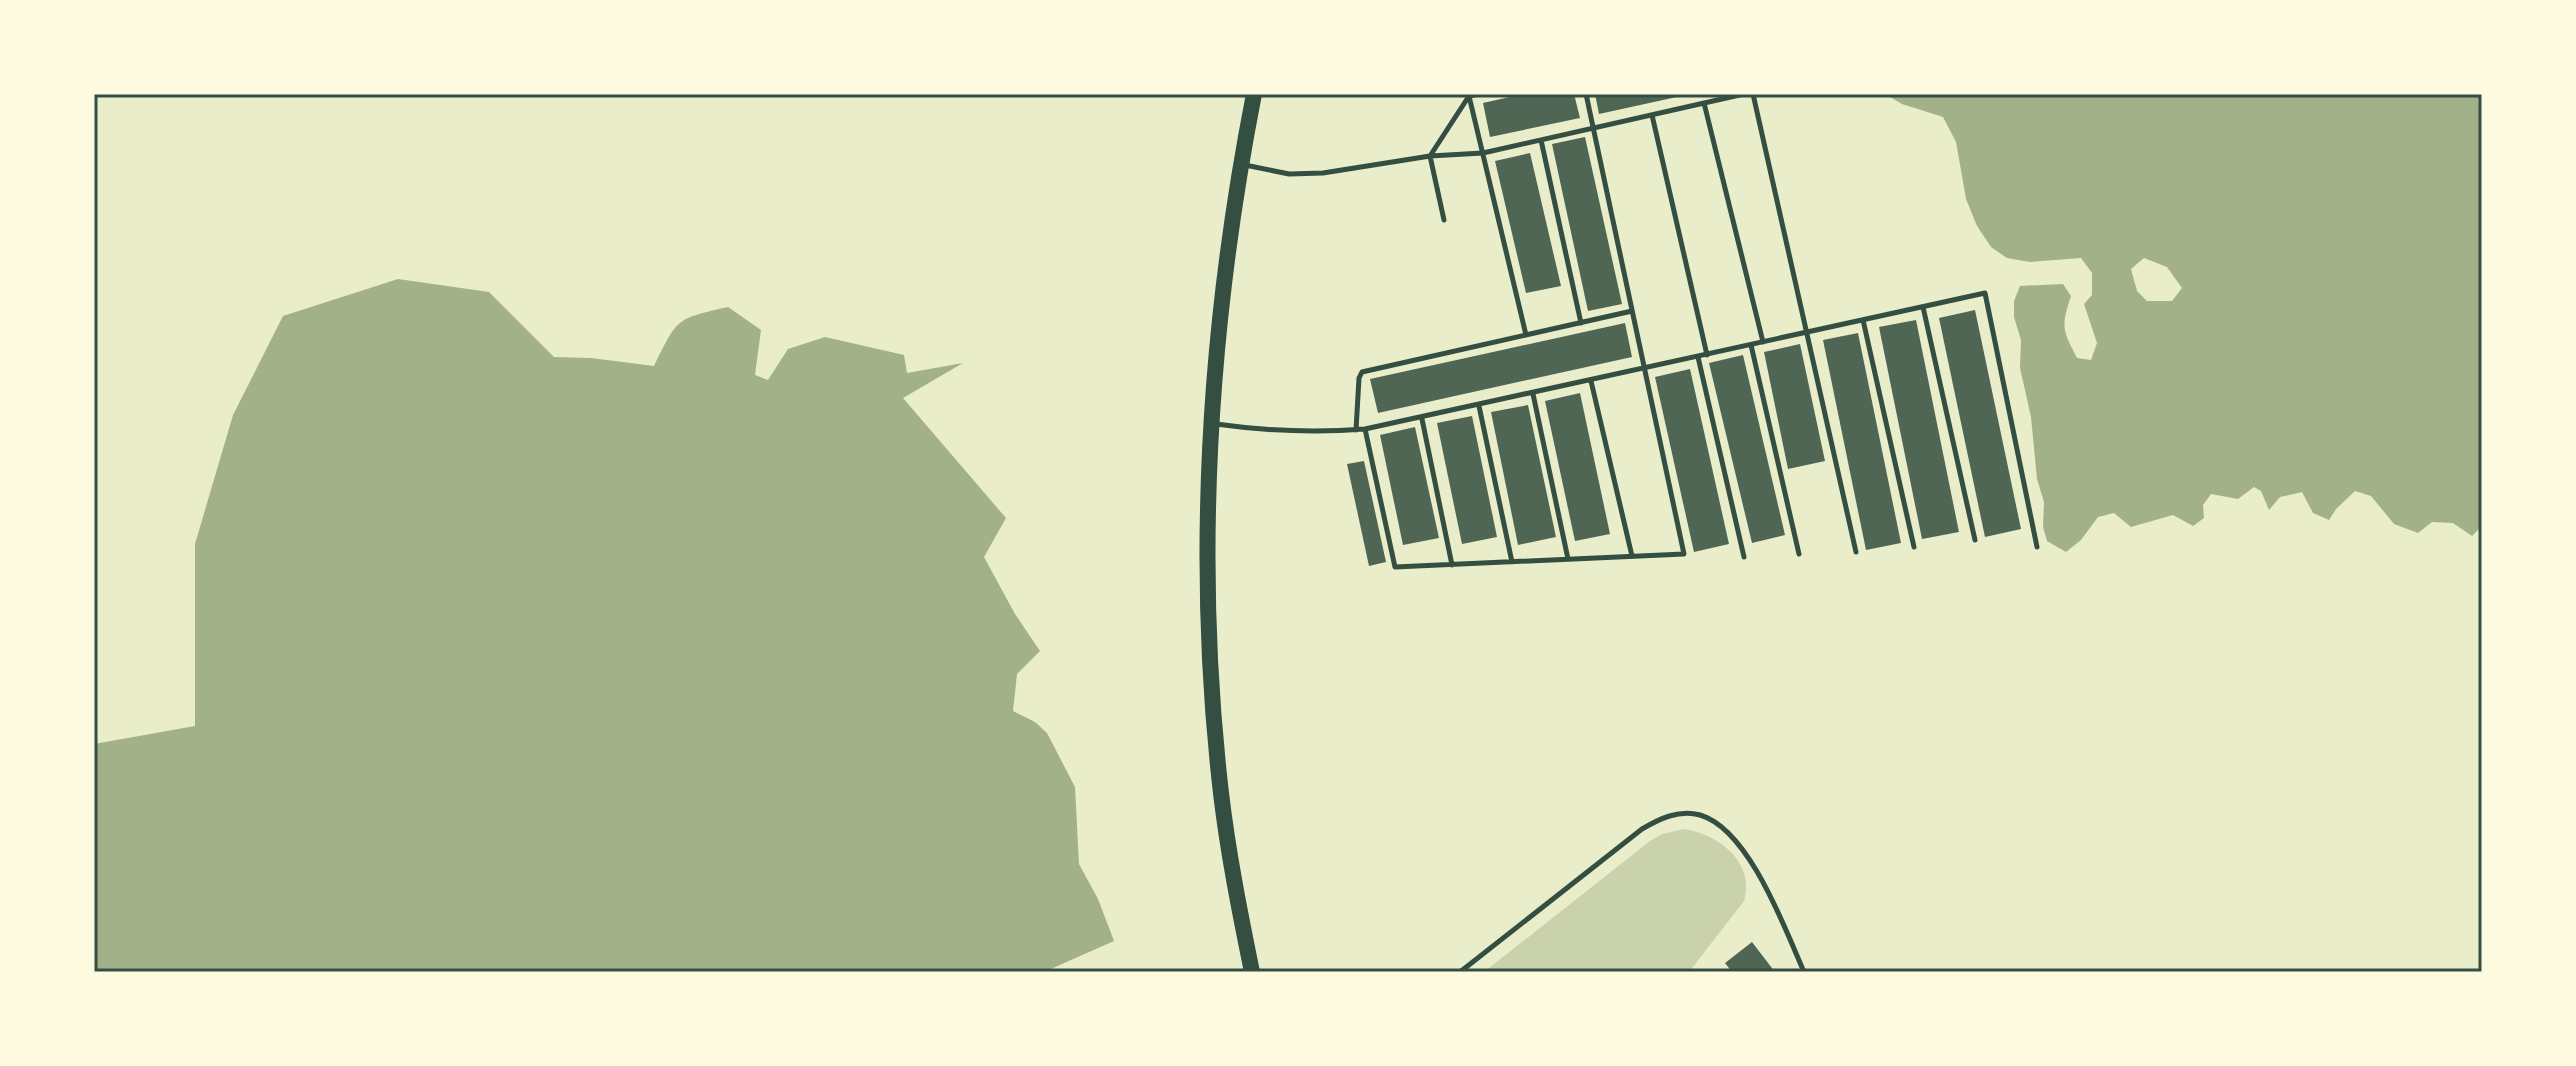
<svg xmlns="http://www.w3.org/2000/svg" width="2576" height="1066" viewBox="0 0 2576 1066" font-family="'Open Sans',sans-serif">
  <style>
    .green { fill: #cad2ad }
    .water { fill: #a3b18a; fill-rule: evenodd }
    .building { fill: #4f6655 }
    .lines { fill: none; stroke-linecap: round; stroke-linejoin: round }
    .service { stroke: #344e41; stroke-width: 5 }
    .primary { stroke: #344e41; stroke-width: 16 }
    .neatline { fill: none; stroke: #344e41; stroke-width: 3 }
  </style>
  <rect width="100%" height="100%" fill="#e9edc9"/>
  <path class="green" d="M1685,829C1720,835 1755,863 1744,901L1689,972H1484L1650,841L1662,834Z"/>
  <path class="water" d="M1885,94H2482V526L2472,536L2453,523L2432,522L2418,533L2394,524L2371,496L2355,491L2336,509L2329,520L2313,513L2302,492L2280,497L2269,510L2261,491L2254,487L2238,499L2211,494L2203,505L2204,518L2193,526L2173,515L2131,527L2114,513L2098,517L2081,540L2066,552L2047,541L2043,527L2044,502L2037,479L2031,417L2020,368L2021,340L2014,317V301L2020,286L2063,284L2071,296C2061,327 2062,329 2077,358L2091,360L2097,343L2084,304L2092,295V273L2081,258L2030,262L2007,258L1991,247L1977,226L1966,199L1956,142L1943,117L1902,104ZM2144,258L2167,267L2182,288L2172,301H2147L2137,291L2131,269Z
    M398,279L489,292L554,357L591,358L654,366C678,318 675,319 728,307L761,330L755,375L768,380L788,349L825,337L904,355L907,373L963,363L903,398L1006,518L984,557L1015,614L1040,651L1017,674L1013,711L1035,722L1047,733L1075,787L1079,864L1098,899L1114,941L1044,972H94V744L195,726V544L233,415L283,316Z"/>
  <path class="building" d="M1523,94H1574L1580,118L1490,137L1483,103Z
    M1595,94H1686V95L1599,114Z
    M1585,137L1622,304L1588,311L1552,144Z
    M1530,153L1561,286L1526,293L1495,161Z
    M1975,310L2021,529L1985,537L1939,318Z
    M1916,320L1959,532L1922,539L1879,327Z
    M1625,323L1632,357L1378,413L1370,379Z
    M1858,333L1901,543L1866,550L1823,340Z
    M1800,344L1825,461L1788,469L1764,352Z
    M1743,355L1785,535L1752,543L1709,363Z
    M1690,369L1729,544L1694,552L1655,377Z
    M1580,393L1610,534L1575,541L1545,401Z
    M1528,405L1556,537L1518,545L1491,412Z
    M1472,416L1497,537L1462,544L1437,423Z
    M1415,427L1439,538L1403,545L1380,435Z
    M1364,461L1386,562L1369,566L1347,464Z
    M1752,942L1775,972H1732L1725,963Z"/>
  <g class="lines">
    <path class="service" d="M1753,94L1856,552
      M1469,96L1526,335
      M1704,103L1763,342
      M1652,115L1707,355
      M1541,140L1581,323
      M1245,165L1289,174L1323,173L1430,156L1483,153L1744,94
      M1444,220L1430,156L1469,96L1479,94
      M1923,307L1975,540
      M1863,320L1914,547
      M1751,345L1799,554
      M1698,357L1744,557
      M1591,381L1632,556
      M1533,394L1568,559
      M1479,406L1512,562
      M1422,419L1452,565
      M1216,424C1266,431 1315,433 1365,429L1985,293L2037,547
      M1365,429L1395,567L1684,554L1586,94
      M1356,430L1359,378L1362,372L1632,311
      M1460,972L1642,829C1659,819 1679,809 1700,815C1749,829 1785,929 1804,972"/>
    <path class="primary" d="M1252,972C1240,913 1228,853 1221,793C1194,560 1209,324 1254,94"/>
  </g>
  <rect width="2576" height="1066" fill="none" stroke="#fefae0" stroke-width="192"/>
  <rect x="96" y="96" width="2384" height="874" class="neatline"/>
</svg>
